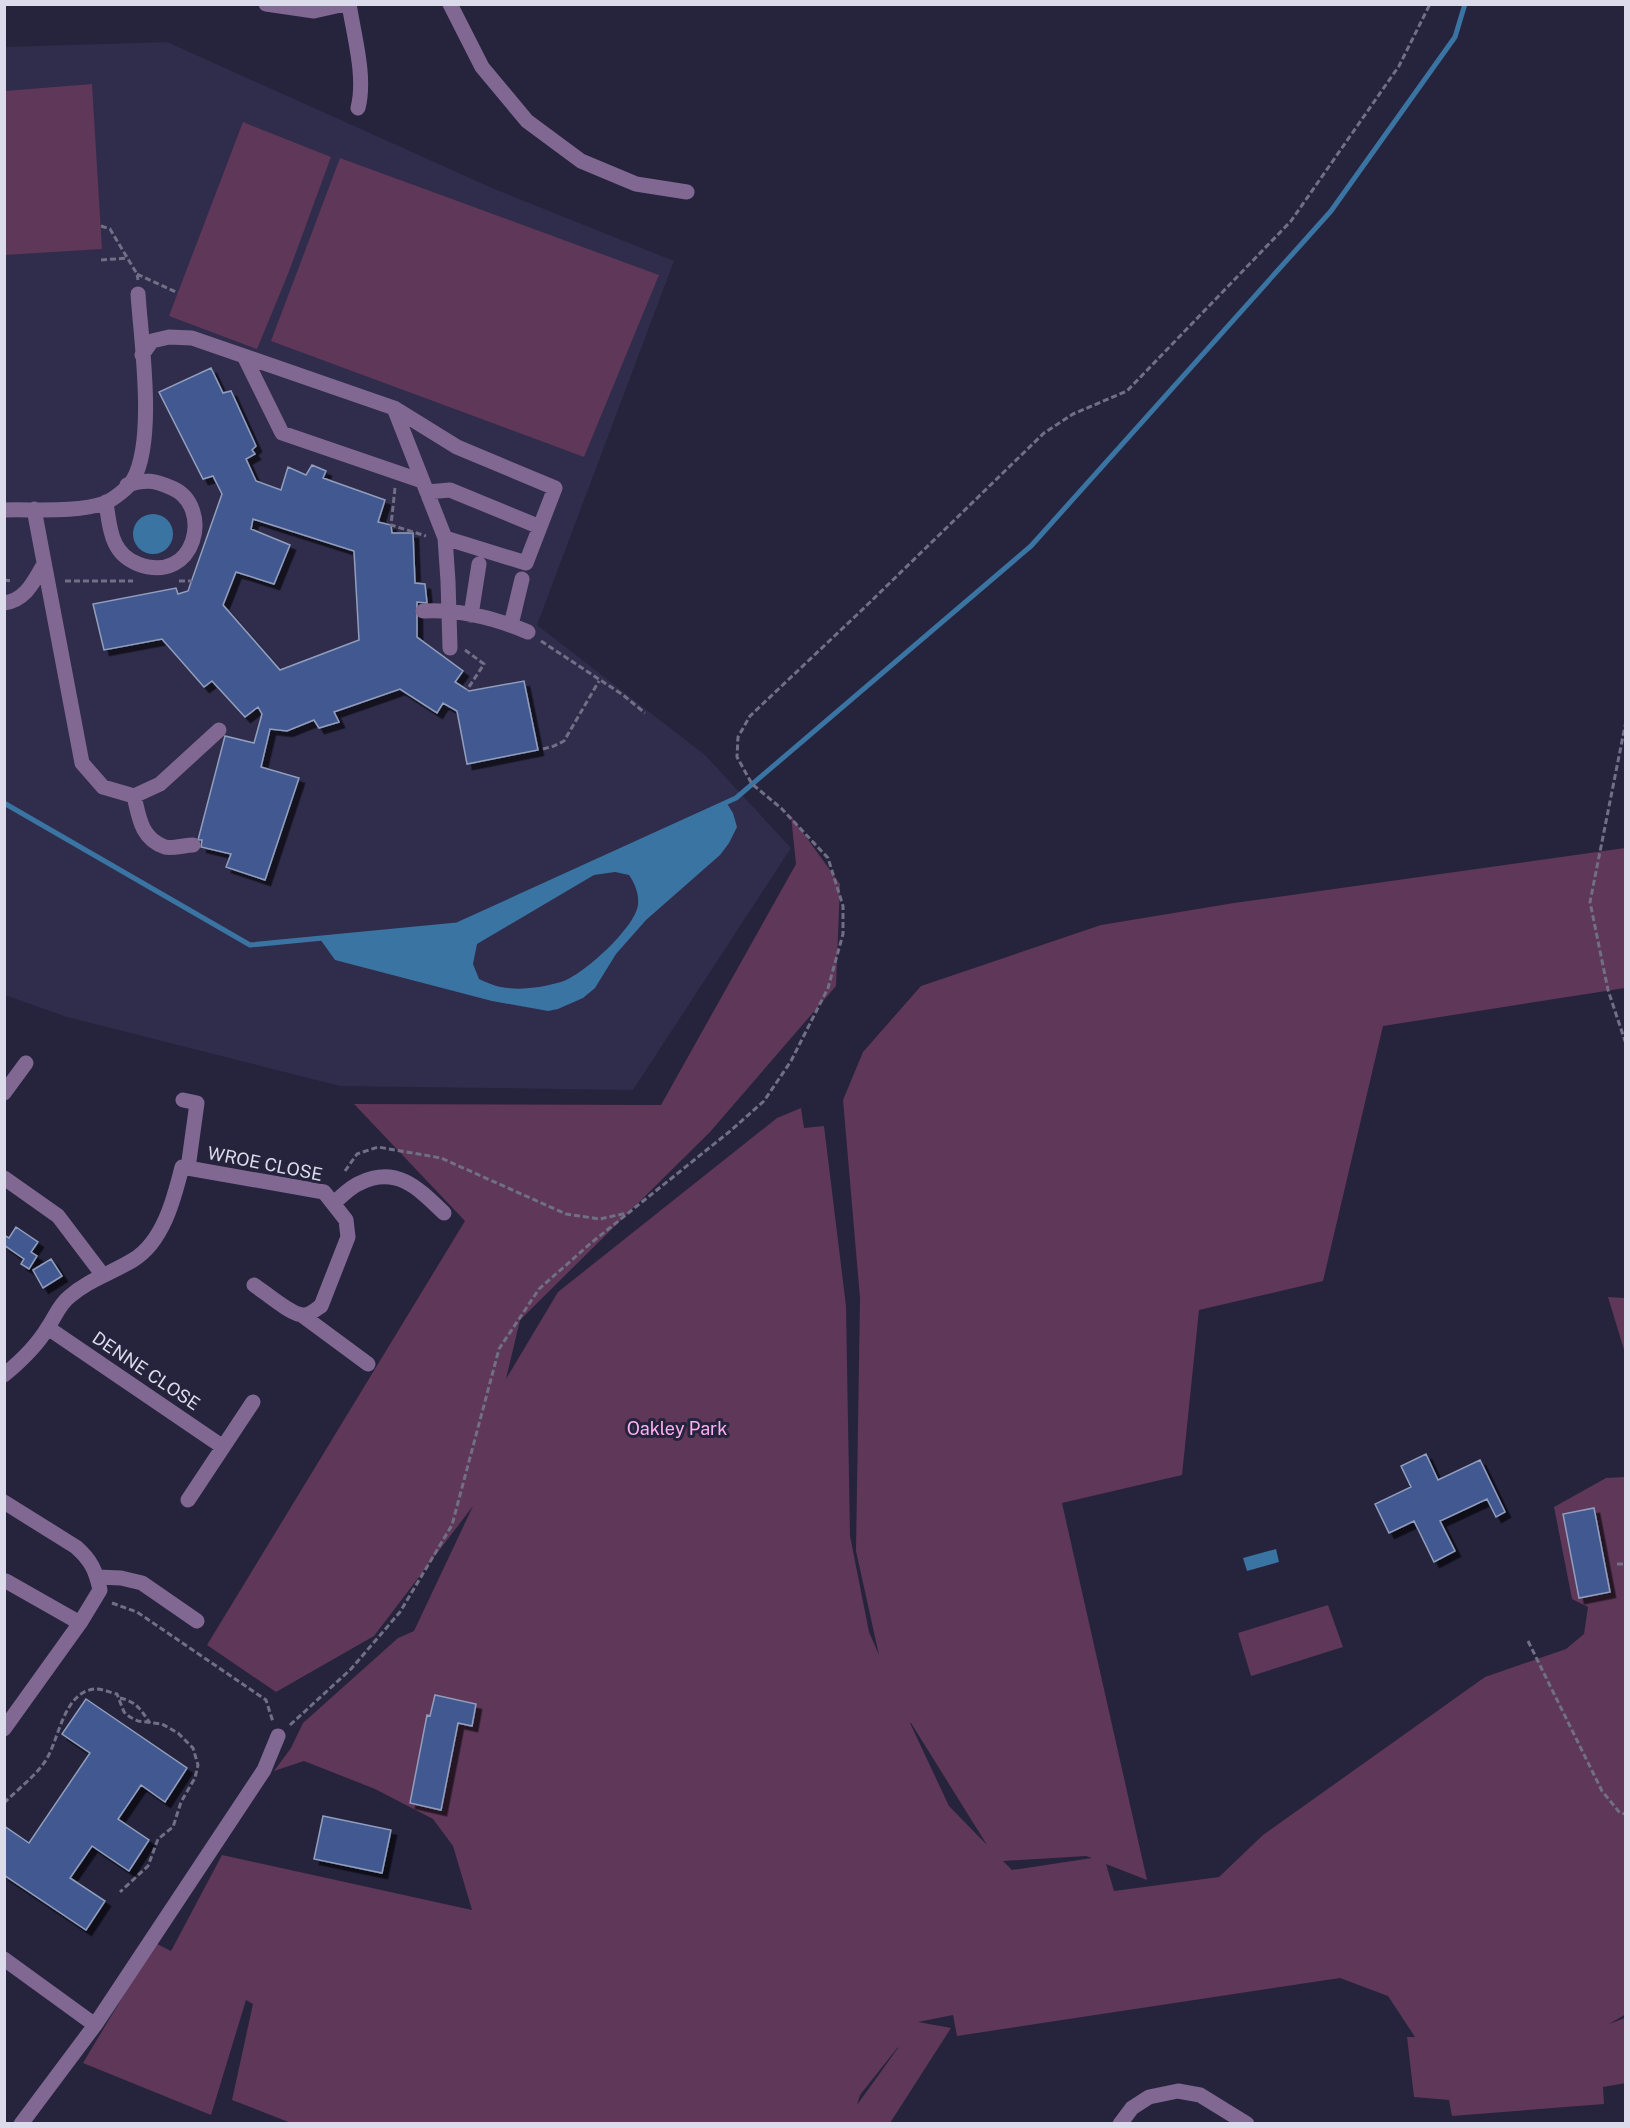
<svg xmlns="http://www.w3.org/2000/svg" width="1630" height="2128" viewBox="0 0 1630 2128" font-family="'Public Sans',sans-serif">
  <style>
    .built { fill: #302c4b }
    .green { fill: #5e3759; fill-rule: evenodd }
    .water { fill: #3a74a2; fill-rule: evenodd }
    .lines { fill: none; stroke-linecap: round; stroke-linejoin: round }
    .stream { stroke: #3a74a2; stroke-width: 5 }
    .building { fill: #425890; stroke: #919ebd; stroke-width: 1.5; fill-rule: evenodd; filter: url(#shadow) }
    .path { stroke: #716f85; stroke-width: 3; stroke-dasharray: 6 3; stroke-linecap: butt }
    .minor { stroke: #806892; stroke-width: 15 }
    .labels { text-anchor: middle; stroke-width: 6; stroke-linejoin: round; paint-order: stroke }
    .street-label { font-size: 18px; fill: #dcdbec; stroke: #26233d }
    .park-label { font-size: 18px; fill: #feaff2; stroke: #26233d }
  </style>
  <defs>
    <filter id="shadow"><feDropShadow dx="5.5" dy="5.5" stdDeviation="0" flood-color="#0009"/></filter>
  </defs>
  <rect width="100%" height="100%" fill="#26233d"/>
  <path class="built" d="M167,42L492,188L674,261L537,625L705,755L791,848L633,1090L340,1086L67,1017L5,995V47Z"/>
  <path class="green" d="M92,84L102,249L5,255V91Z
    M243,122L331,157L288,274L257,349L169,316Z
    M340,158L659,275L584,457L271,341Z
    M791,816L840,884L836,986L710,1132L520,1320L506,1379L558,1292L777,1118L801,1108L804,1128L824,1126L846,1306L850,1536L869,1632L879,1655L856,1551L860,1298L843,1100L863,1052L921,986L1101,925L1234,903L1625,848V988L1383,1026L1323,1281L1199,1310L1182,1475L1062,1503L1147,1880L1106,1864L1114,1891L1219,1877L1263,1835L1485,1677L1566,1649L1584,1634L1588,1607L1572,1599L1554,1507L1606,1478L1625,1477L1626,2014L1609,2024L1625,2018L1626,2083L1603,2087L1604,2104L1452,2116L1449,2100L1414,2097L1407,2037H1415L1388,1996L1340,1978L957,2036L953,2015L918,2022L951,2028L890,2123H291L232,2100L253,2004L246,2000L211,2115L83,2063L155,1943L171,1951L222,1855L472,1910L453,1846L433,1819L375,1789L304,1761L274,1771L291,1748L303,1723L398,1638L414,1631L473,1506L374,1636L276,1692L207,1645L465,1221L354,1104L661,1105L796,864ZM910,1723H911L987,1845L949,1806ZM1086,1856L1092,1858L1012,1870L1003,1861ZM898,2047V2048L857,2105L860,2095Z
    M1608,1297L1625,1298V1353Z
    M1328,1605L1343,1647L1251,1676L1238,1633Z"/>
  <path class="water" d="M133 534a20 20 0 1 1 40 0a20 20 0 1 1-40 0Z
    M726,802L733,813L737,827L729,843L720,855L646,920L616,954L595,988L583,998L558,1009L548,1011L492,1001L335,960L320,939L457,925ZM615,872L629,875C635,884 639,893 638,905C635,928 582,976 561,982C543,987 520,991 501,987C494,986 486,982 479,979L473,964L477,944L594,875Z
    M1276,1549L1279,1562L1247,1571L1243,1558Z"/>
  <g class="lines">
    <path class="stream" d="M4,803L250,945L457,925L736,798L1031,546L1331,211L1455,37L1465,4"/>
  </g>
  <path class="building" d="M211,368L223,393L231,391L256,446L252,450L255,454L246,459L256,481L281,490L288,467L306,475L312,465L326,471L323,478L385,500L378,522L391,525L392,533H413L415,583L425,584L427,603L417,602V637L463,671L455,682L469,691L524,681L538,750L467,764L457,711L443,703L437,713L400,689L334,712L339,722L319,728L314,720L287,731L270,729L261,767L299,778L265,880L226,867L231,854L201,847L202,840H198L225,736L254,743L262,714L258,707L245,717L212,681L204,687L162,639L104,650L93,604L176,588L178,594L188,591L222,494L213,476L203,479L159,392ZM253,519L354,551L359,640L280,670L223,605L236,572L274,584L290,545L251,529Z
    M16,1227L38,1242L31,1252L37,1256L29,1269L21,1264L24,1259L4,1245V1235L9,1238Z
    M51,1259L62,1276L43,1288L33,1270Z
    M1426,1454L1438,1480L1480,1460L1505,1512L1496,1517L1487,1499L1440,1521L1455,1551L1434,1562L1414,1521L1389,1533L1375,1504L1411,1487L1401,1466Z
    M1594,1508L1610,1592L1579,1598L1563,1514Z
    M435,1695L476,1704L472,1726L458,1723L441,1810L410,1803L427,1715L430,1716Z
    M86,1699L187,1768L165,1802L141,1785L118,1819L149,1840L129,1871L92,1846L70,1878L105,1901L86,1930L4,1875V1826L29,1843L90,1753L62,1734Z
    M323,1816L391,1830L382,1873L314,1859Z"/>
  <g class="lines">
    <path class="path" d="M101,226L110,229L137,274L138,280
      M101,260L128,258
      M137,274L178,293
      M395,488L391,525L426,536
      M4,580L13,581
      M65,581H133
      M179,581H192
      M541,641L623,695L645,713
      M465,650L484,664L467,690
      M1626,721L1590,902L1608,990L1626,1044
      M543,749L554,746L564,741L599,681
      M345,1171L357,1154L378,1147L441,1158L566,1214L600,1219L627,1213
      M1617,1564H1626
      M112,1603L137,1612L266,1700L273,1722
      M1528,1641L1602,1791L1620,1813L1626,1814
      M120,1698C137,1702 140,1709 150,1723
      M290,1725L351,1669L400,1612L452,1525L499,1349L539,1289L591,1243L729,1132L764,1101L791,1061L828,988L843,934V906L828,858L781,808L752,784L737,757L738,737L750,716L863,609L1044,433L1073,414L1127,391L1291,221L1399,66L1430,4
      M4,1803C17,1790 33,1778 44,1763C59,1743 62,1693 94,1689C101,1688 111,1693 117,1694L124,1712L130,1717L138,1721L162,1724L178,1733L193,1748L198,1765L195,1778L181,1802L173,1827L158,1839L148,1866L120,1892"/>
    <path class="minor" d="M266,4L314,11L345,4
      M349,4C354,36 366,77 358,108
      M450,4L482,67L527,121L581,161L636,184L687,192
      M142,355L152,341L169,337L192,338L394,408L457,447L555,488L526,563L445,538L394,408
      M244,356L282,433L422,481
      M427,492L450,490L540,527
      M106,502C108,515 109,531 115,543C120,554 128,560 138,564C196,586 214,506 172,488C154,480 146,479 127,485
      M34,509L82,763L103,787L134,796L160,784L219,730
      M4,510C35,509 76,513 105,503C114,499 128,488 133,480C156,440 141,340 138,294
      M445,538L448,581L450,648
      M4,603C26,600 34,581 44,564
      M423,611C458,609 495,618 528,632
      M471,615L479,564
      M511,625L522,579
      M134,796C139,817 141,839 165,847C172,849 185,845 193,845
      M4,1093L26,1063
      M183,1100L197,1103L188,1168
      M4,1178L58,1216L102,1274
      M334,1203C342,1196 350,1187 360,1183C397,1165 419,1189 444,1213
      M303,1316L368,1364
      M48,1328L223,1447
      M4,1375C21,1361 37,1346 48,1327C55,1317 59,1305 69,1297C88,1280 112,1273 133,1260C163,1242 174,1199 182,1167L324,1192L346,1220L348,1237L321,1306C316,1309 310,1315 304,1315C292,1316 265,1292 254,1285
      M188,1500L253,1402
      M4,1502L76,1547C91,1560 96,1571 100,1590L80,1623L4,1729
      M97,1577L121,1578L142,1583L197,1621
      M6,1581L80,1623
      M4,1959L95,2025
      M21,2124L95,2025L264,1770L278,1736
      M1120,2124L1132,2108L1149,2097L1178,2091L1200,2095L1247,2124"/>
  </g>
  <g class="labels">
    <g class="street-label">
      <text transform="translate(265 1164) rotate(11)" y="6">WROE CLOSE</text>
      <text transform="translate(146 1371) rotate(34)" y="6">DENNE CLOSE</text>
    </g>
    <g class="park-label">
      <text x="677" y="1435">Oakley Park</text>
    </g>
  </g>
  <rect width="1630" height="2128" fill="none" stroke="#dcdbec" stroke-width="12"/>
</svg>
